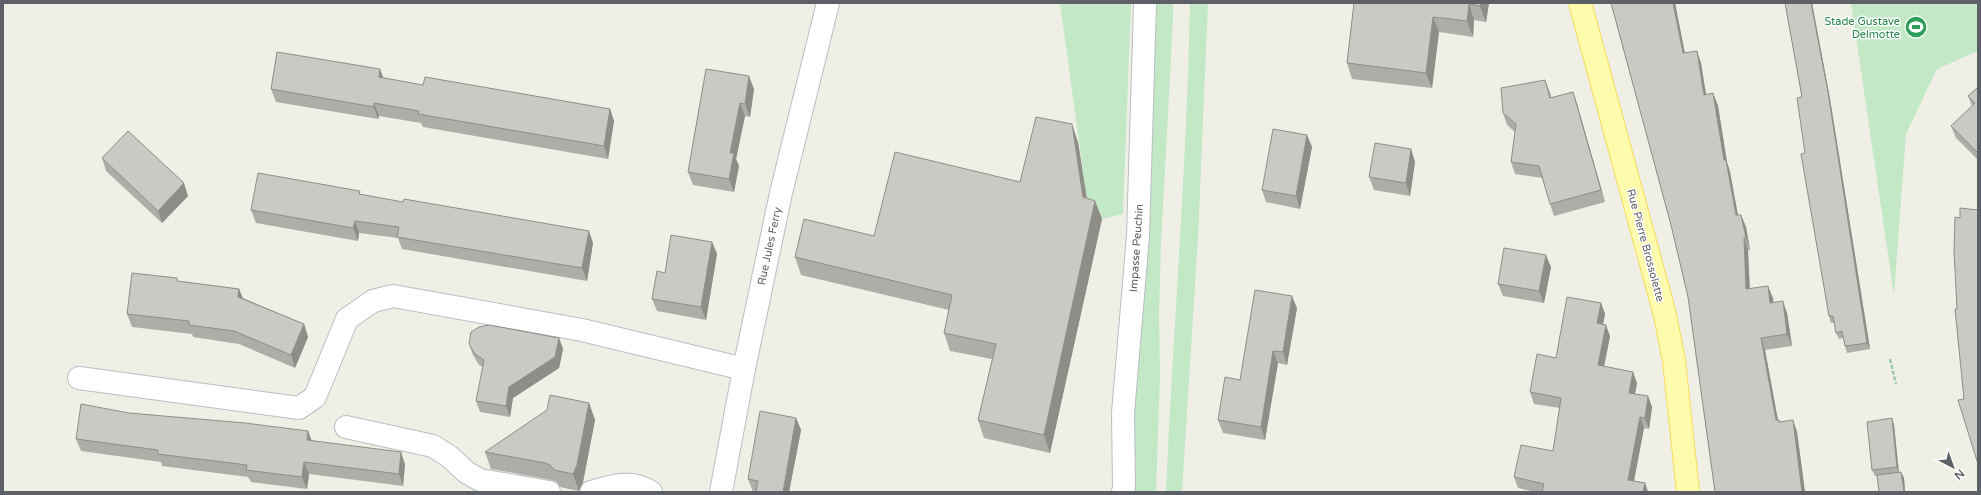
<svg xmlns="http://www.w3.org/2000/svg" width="1981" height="495" viewBox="0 0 1981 495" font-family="'Varela Round',sans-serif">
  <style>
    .green { fill: #c2e8c6 }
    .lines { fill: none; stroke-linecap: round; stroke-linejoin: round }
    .minor-casing { stroke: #babdc2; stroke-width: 24 }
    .major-casing { stroke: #f7dc58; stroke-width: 24 }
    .path { stroke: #99c7ab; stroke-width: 2.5; stroke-dasharray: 4 2; stroke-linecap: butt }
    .minor { stroke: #fff; stroke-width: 22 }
    .major { stroke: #fffbac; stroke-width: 22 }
    .wall { fill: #afada8 }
    .shaded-wall { fill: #8e8d88 }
    .building { fill: #cbc9c3; stroke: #8e8d88 }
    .labels { text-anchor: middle; stroke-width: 3; stroke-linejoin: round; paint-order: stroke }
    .leisure-label { font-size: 11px; fill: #27864d; stroke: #fff; text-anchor: end }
    .street-label { font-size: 11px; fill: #5d6067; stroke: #fff }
  </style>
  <rect width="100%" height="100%" fill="#f0efe6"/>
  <path class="green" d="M1060,3H1131L1123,214L1102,219L1089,215Z
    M1157,3H1173V21L1161,243L1159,315L1160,375L1156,492H1132L1136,368L1146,238Z
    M1190,3H1208L1198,238L1182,492H1166C1173,329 1187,166 1190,3Z
    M1851,3H1978V51L1937,69L1906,134L1894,295Z"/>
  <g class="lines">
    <g class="minor-casing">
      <path id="minor" d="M79,378L299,408L315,397L347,319L373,301L393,296L582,330L744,369
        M346,427L433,446L450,457L466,472L480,480L549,492
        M591,492C612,486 631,479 651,492
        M721,492L744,369L781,193L828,3
        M1123,492L1124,487L1123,413L1138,236L1145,3"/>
    </g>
    <g class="major-casing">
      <path id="major" d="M1580,3L1665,315L1674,361L1688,492"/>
    </g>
    <path class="path" d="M1890,359L1896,384"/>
    <use href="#minor" class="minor"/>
    <use href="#major" class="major"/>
  </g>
  <path class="wall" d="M1354,3H1489L1486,22L1474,20L1473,37L1439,32L1432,88L1352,79L1347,63Z
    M1611,3H1675L1685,53L1701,63L1706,95L1713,93L1718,106L1727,162L1730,172L1738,215H1741L1746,227L1750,250H1748L1750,289L1773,298V303L1787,313L1792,346L1765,350L1778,420H1779V422L1793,420L1797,432L1805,492H1715L1688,297L1671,225Z
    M1785,3H1812L1830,99L1870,349L1847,353L1845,346L1843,338L1839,339L1836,333L1835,323H1831L1829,316L1805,153L1802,97Z
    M706,69L754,89L750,117L745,116L736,159L739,166L734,192L693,185L688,172Z
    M383,78L423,85L610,109L614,121L608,159L423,127L421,123L379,116L378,119L276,102L271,89Z
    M1978,87V160L1956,138L1951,126L1972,106L1968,96Z
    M1573,92L1577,104L1605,202L1554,216L1550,204L1542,178L1515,174L1511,162L1515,132L1507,125L1503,113L1550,93L1551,98Z
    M1307,135L1312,147L1300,209L1266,202L1262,190Z
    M1078,142L1087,198L1095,201L1102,219L1050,453L984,438L978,420L992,359L950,351L944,333L949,310L801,275L795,257L874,236L1020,182Z
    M1411,149L1415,162L1410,196L1374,190L1369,177Z
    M102,158L188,196L162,223L106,171Z
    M361,194L593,243L587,281L402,249L398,238L359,233L358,241L256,223L251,210Z
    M712,242L717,254L706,320L657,311L652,299Z
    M1551,267L1544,303L1503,296L1498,284Z
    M179,281L239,289L243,298L304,324L308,337L295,368L239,344L193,337L192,334L132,327L127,314Z
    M1601,303L1605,314L1603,324L1610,336L1604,366L1637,383L1635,394L1648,396L1652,407L1649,429L1644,428L1634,481L1645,483L1648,492H1535L1518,488L1514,477L1553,451L1560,408L1534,404L1530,392L1556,358Z
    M1297,308L1287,365L1278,363L1265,440L1223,433L1218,420L1240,380Z
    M559,338L563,349L559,368L513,398L510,417L480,412L476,401L483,367L479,365L473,355L469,344Z
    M589,403L595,420L583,482L579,491L560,487L557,482L551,480L491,469L485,452Z
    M129,413L308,431L311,440L405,464L403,486L309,474L307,489L251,482L248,477L162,466L161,462L81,451L76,439Z
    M796,418L801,430L789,492H753L748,479Z
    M1892,418L1894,425L1899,472H1901L1904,478L1905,492H1879L1877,476H1875L1872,470Z"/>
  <path class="shaded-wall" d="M1481,3H1489L1486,22L1480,6Z
    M1673,3H1675L1687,65L1683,53Z
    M1811,3H1812L1830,99L1870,349L1867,343Z
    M1469,4L1474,20L1473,37L1467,21Z
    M1433,17L1439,32L1432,88L1426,73Z
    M1697,51L1701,63L1708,107L1704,95Z
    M380,69L385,82L379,77Z
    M749,76L754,89L750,117L745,104Z
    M1545,80L1550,93L1554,111L1550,98Z
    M1573,92L1577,104L1605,202L1601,190Z
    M1713,93L1718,106L1727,162L1730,172L1740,227L1736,215L1724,160Z
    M374,103L379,116L378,119L374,107Z
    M740,103L745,116L736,159L739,166L734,192L729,179L730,153Z
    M610,109L614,121L608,159L604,146Z
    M1072,124L1078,142L1089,215L1083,197Z
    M1307,135L1312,147L1300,209L1296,196Z
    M1411,149L1415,162L1410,196L1406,183Z
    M184,183L188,196L162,223L158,211Z
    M1095,201L1102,219L1050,453L1044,435Z
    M1741,215L1746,227L1750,250L1746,238Z
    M355,221L359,233L358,241L353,228Z
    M589,231L593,243L587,281L582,268Z
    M1744,238L1748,250L1750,301L1746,289Z
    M712,242L717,254L706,320L701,307Z
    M1546,255L1551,267L1544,303L1539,291Z
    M1768,286L1773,298L1775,315L1770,303Z
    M239,289L244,302L238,297Z
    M1292,296L1297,308L1287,365L1283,352Z
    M1783,301L1787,313L1792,346L1787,334Z
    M1601,303L1605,314L1601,334L1597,323Z
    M304,324L308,337L295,368L291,355Z
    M1606,325L1610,336L1602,377L1598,365Z
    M559,338L563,349L559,368L513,398L510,417L506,406L509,387Z
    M1761,338L1765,350L1780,432L1776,420Z
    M1273,351L1278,363L1265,440L1261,427Z
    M1633,372L1637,383L1633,404L1629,393Z
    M1648,396L1652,407L1649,429L1645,418Z
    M589,403L595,420L583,482L579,491L573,474Z
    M1640,417L1644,428L1632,491L1628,480Z
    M796,418L801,430L789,492H783Z
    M1892,418L1894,425L1899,474L1897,467Z
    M1793,420L1797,432L1805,492H1802Z
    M308,431L313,444L307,440Z
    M401,452L405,464L403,486L399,474Z
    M304,462L309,474L307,489L302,477Z
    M1901,472L1904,478L1905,492H1904Z
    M1645,483L1648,492H1643Z"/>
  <path class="building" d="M1354,3H1481L1480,6L1469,4L1467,21L1433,17L1426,73L1347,63Z
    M1611,3H1673L1683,53L1697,51L1704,95L1713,93L1724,160H1726L1736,215H1741L1746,238H1744L1746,289L1768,286L1770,303L1783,301L1787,334L1761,338L1776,420H1779V422L1793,420L1802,492H1715L1688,297L1671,225Z
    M1785,3H1811L1828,92L1867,343L1845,346L1842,331L1836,333L1833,316H1829L1801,154L1805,153L1797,98L1802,97Z
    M277,52L380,69L379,77L423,85L425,77L610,109L604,146L418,114L419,111L374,103V107L271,89Z
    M706,69L749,76L745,104L740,103L730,153H734L729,179L688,172Z
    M1545,80L1550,98L1573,92L1601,190L1550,204L1539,166L1511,162L1516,124L1503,113L1501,88Z
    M1978,87V153L1951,126L1975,103L1968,96Z
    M1036,117L1072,124L1083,197L1095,201L1044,435L978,420L996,344L944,333L952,295L795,257L804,219L874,236L895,152L1020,182Z
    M1273,129L1307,135L1296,196L1262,190Z
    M128,131L184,183L158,211L102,158Z
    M1375,143L1411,149L1406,183L1369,177Z
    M258,173L360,191L359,194L403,202L404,199L589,231L582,268L397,237L399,227L355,221L353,228L251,210Z
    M1960,208L1978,210V464L1958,400L1964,399L1955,309H1957L1954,251L1955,217L1960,218Z
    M671,235L712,242L701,307L652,299L657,271L665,273Z
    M1504,248L1546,255L1539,291L1498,284Z
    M132,273L177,278V281L239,289L238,297L304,324L291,355L234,331L189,325V321L127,314Z
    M1255,290L1292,296L1283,352L1273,351L1261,427L1218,420L1225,377L1240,380Z
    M1567,297L1601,303L1597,323L1606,325L1598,365L1633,372L1629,393L1648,396L1645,418L1640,417L1628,480L1645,483L1643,492H1542L1544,484L1514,477L1521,445L1553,451L1561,398L1530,392L1537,354L1556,358Z
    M489,325L559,338L555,357L509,387L506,406L476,401L484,360L475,354L469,344L471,332L479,327Z
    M550,395L589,403L577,465L573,474L554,470L550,465L545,463L485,452L547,410Z
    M81,404L129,413L245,423L308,431L307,440L401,452L399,474L304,462L302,477L246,470L247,465L158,454V450L76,439Z
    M760,411L796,418L783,492H756L758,481L748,479Z
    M1892,418L1897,467L1872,470L1867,422Z
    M1901,472L1904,492H1879L1877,475Z"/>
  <defs>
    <g id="stadium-disc" transform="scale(1.15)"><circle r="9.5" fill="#2e9e5b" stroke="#fff"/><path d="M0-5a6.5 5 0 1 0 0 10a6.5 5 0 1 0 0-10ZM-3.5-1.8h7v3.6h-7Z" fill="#fff"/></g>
  </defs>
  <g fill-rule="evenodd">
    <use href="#stadium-disc" x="1916" y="27"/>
  </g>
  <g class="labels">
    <g class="leisure-label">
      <text x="1900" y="25">Stade Gustave<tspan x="1900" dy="13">Delmotte</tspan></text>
    </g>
    <g class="street-label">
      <text transform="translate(1646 245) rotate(75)" y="4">Rue Pierre Brossolette</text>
      <text transform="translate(769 246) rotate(-78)" y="4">Rue Jules Ferry</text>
      <text transform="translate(1136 248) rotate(-86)" y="4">Impasse Peuchin</text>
    </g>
  </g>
  <rect width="1981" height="495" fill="none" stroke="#5d6067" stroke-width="8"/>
  <g transform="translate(1953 467) rotate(139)" stroke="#ffffff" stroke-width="3" paint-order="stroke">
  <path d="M0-3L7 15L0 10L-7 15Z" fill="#5d6067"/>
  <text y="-6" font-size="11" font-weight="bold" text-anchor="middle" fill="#5d6067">N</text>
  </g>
</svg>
